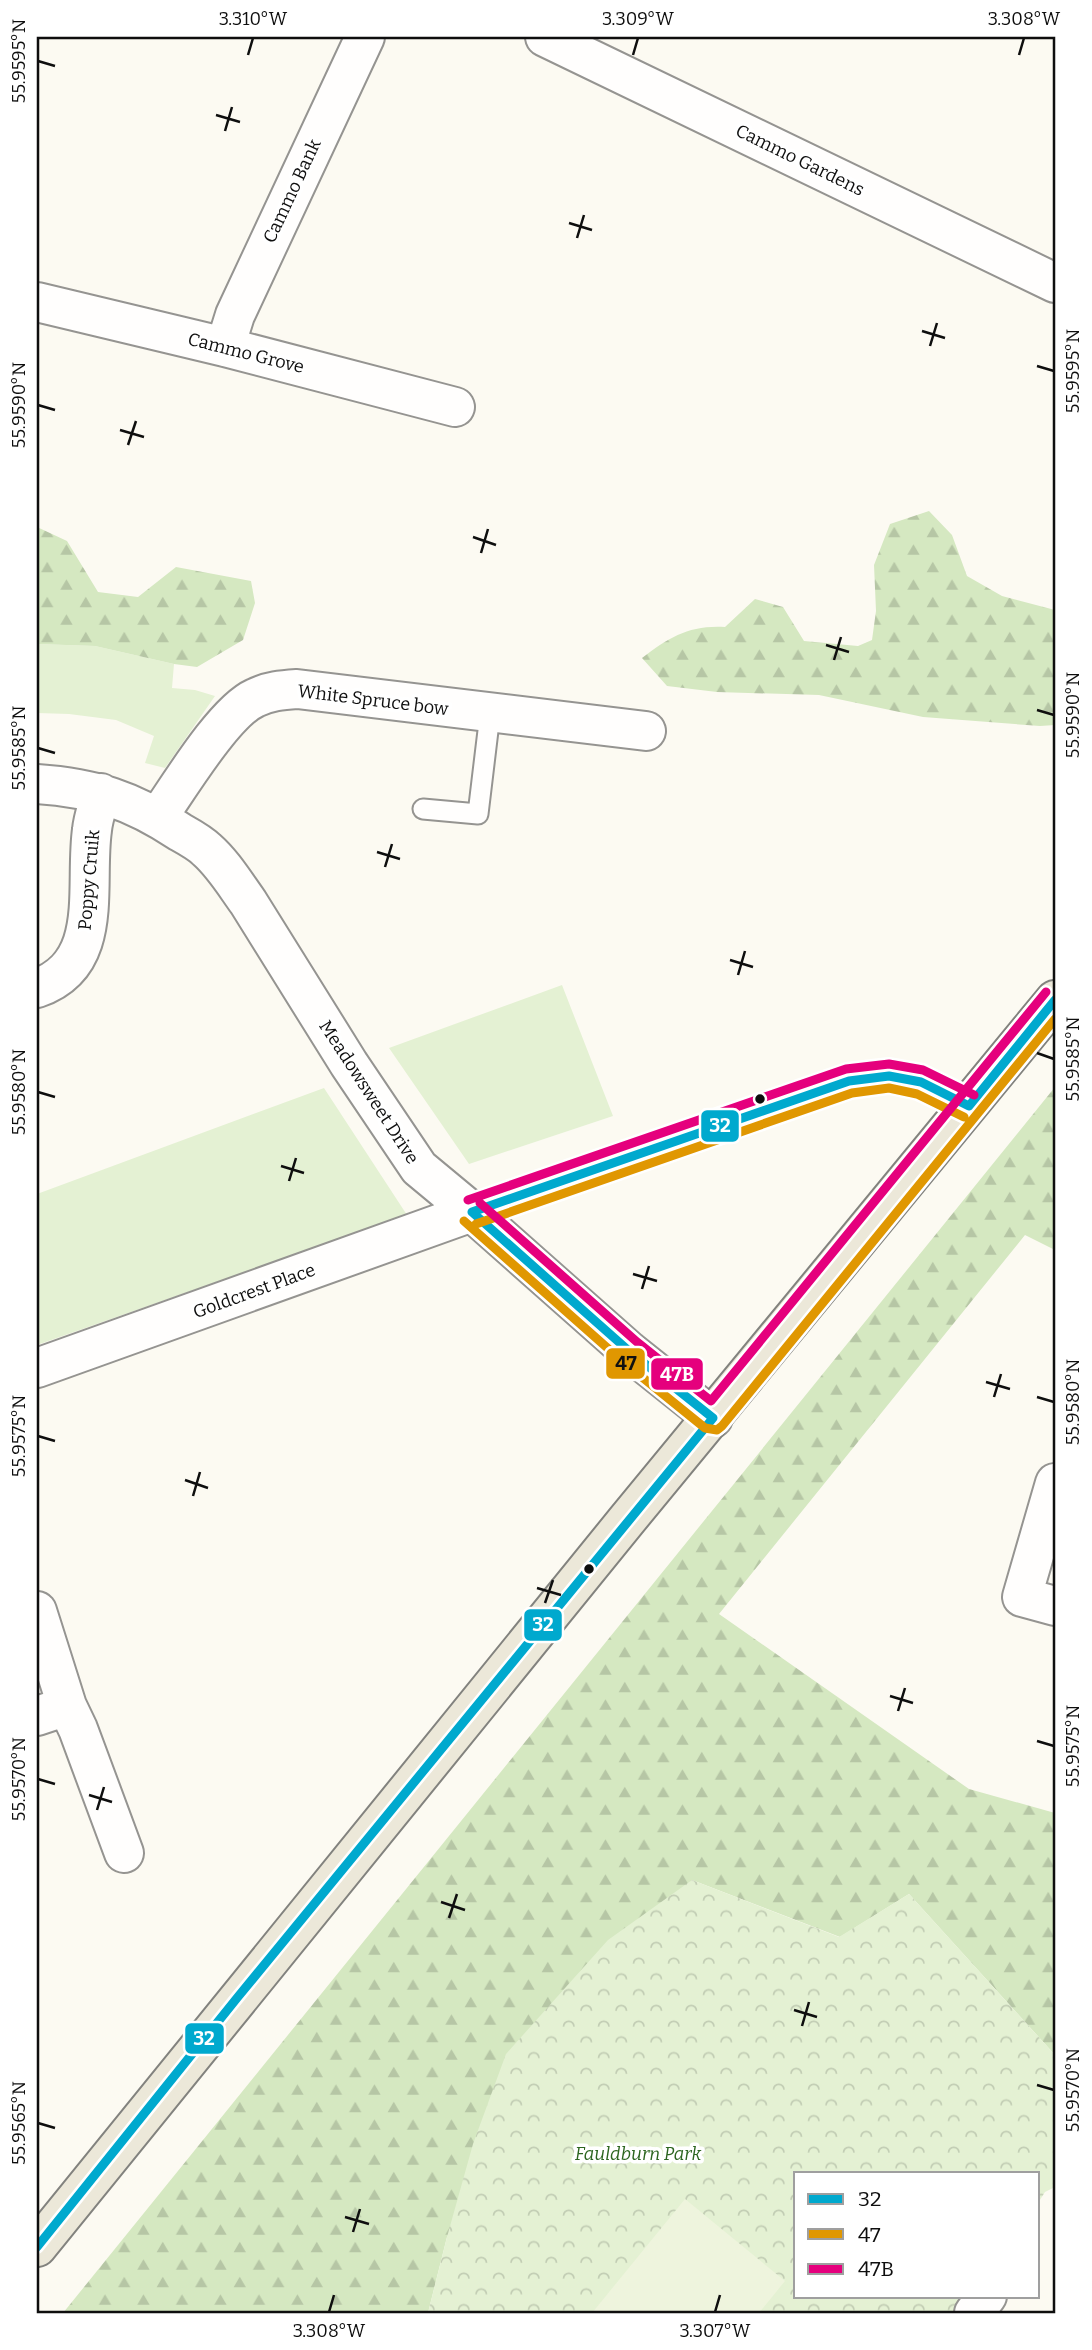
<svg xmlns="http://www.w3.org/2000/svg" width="1092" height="2350" viewBox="0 0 1092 2350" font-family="Bitter,serif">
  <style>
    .grass { fill: #e4f1d3 }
    .forest { fill: url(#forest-firs) }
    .park { fill: url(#park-crowns) }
    .pitch { fill: #eef4dd }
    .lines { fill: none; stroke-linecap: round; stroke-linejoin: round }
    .service-casing { stroke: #959491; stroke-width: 23 }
    .minor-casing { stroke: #959491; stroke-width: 42 }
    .primary-casing { stroke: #82827e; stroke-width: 42 }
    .service { stroke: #fffefd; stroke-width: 19 }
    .minor { stroke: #fffefd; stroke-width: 38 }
    .primary { stroke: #ece8d9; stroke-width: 38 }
    .bus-1-casing { stroke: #fff; stroke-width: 14 }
    .bus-2-casing { stroke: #fff; stroke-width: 14 }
    .bus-3-casing { stroke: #fff; stroke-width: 14 }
    .bus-1 { stroke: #00a9ce; stroke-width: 9 }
    .bus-2 { stroke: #e09701; stroke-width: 9 }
    .bus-3 { stroke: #e5007d; stroke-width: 9 }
    .ticks { fill: none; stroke: #0e0e0e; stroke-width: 2.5 }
    .bus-dot { fill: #0e0e0e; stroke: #fff; stroke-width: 2.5 }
    .labels { text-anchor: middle; stroke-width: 7; stroke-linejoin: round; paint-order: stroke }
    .street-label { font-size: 18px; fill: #0e0e0e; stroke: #fff }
    .park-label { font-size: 18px; font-style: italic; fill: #2c651f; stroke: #fff }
    .line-badge { stroke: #fff; stroke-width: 2.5 }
    .badge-label { font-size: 19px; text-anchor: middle; font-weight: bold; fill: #fff }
    .pale-badge-label { font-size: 19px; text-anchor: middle; font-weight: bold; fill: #111 }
    .neatline { fill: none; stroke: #0e0e0e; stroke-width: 2.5 }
    .ticks-label { font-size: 18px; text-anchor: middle; fill: #0e0e0e }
  </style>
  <defs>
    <pattern id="forest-firs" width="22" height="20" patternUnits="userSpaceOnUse" patternTransform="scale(1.75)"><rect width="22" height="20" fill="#d5e8c1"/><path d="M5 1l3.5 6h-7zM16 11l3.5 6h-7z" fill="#b6c6a5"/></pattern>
    <pattern id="park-crowns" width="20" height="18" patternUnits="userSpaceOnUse" patternTransform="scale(1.75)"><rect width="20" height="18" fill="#e4f1d3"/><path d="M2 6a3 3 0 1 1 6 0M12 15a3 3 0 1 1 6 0" fill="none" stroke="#c2cdb4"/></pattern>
  </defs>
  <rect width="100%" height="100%" fill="#fcfaf2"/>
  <path class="grass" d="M37,644L95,646L174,664L172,688L195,690L215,696L165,768L145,763L154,736L116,720L69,714L37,713Z
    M562,985L613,1116L469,1164L389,1048Z
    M324,1088L407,1215L37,1345V1194Z"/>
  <path class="forest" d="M929,511L952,535L967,576L1002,596L1055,610V725L1040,726L923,717L819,695L717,692L667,686L642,658C670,637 689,625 725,627L755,599L783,607L804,641L858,646L872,640L876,611L874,565L890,524Z
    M37,527L67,541L98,592L138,597L176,567L251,581L255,603L243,640L197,667L174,664L95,646L37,644Z
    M1055,1087V1250L1025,1235L719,1614L969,1789L1055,1813V2055L909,1894L840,1937L692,1880L447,2237L428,2313H63Z"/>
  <path class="park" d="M692,1880L839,1937L909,1894L1055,2055V2187L1045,2192L1038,2203V2173H796V2296H972L958,2313H428L447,2237L473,2144L506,2054L608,1940Z"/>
  <path class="pitch" d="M685,2199L785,2281L759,2313H592Z"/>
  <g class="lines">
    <g class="service-casing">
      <path id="service" d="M423,809L478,814L490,714
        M472,1212L849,1081L889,1076L921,1082L969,1106"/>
    </g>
    <g class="minor-casing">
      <path id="minor" d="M545,37L1055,283
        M37,302L225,347L455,407
        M225,347L235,315L365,37
        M37,784C94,788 132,800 180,832C189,837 200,843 207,850C223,864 235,884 248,902L349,1064L419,1168L472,1212L629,1351L713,1418
        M158,817C179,787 224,712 255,698C269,691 282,690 297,689L646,731
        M37,988C106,964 84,886 92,830C93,818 98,805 101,793
        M37,1368L472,1212
        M1055,1483L1022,1597L1055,1606
        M37,1611L67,1706L37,1716
        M67,1706L78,1729L124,1853
        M974,2313L987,2296"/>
    </g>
    <g class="primary-casing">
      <path id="primary" d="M37,2247L626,1521L1055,1000"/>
    </g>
    <use href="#service" class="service"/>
    <use href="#minor" class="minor"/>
    <use href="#primary" class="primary"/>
    <g class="bus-1-casing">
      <path id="bus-1" d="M969,1106L1055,1000
        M472,1212L849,1081L889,1076L921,1082L969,1106
        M472,1212L629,1351L713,1418
        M37,2247L237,1998L713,1418"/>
    </g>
    <g class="bus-2-casing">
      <path id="bus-2" d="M464,1221L621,1360L705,1428L717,1430L722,1426L1055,1019
        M476,1224L852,1093L889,1088L917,1094L964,1117"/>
    </g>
    <g class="bus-3-casing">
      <path id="bus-3" d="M468,1200L846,1069L889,1064L923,1070L974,1095
        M480,1203L637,1342L711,1401L1046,992"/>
    </g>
    <use href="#bus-1" class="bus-1"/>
    <use href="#bus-2" class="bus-2"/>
    <use href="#bus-3" class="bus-3"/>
  </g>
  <path class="ticks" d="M248,55L253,38M633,55L638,38M1019,55L1024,38M38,61L55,66M216,115L240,122M225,131L232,107M569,223L592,230M577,238L584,215M922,331L945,338M930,346L937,323M1037,366L1054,371M38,405L55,410M120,430L144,437M128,445L136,421M473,537L496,545M481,553L488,529M826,645L849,652M834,660L841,637M1037,710L1054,715M38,748L55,753M377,852L400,859M385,867L392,844M730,960L753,967M738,975L745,951M1037,1053L1054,1059M38,1092L55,1097M281,1166L304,1173M289,1181L296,1158M633,1274L657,1281M642,1289L649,1266M986,1382L1010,1389M994,1397L1001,1374M1037,1397L1054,1402M38,1436L55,1441M185,1480L208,1488M193,1496L200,1472M537,1588L561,1595M545,1603L553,1580M890,1696L913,1703M898,1711L905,1688M1037,1741L1054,1746M38,1779L55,1784M89,1795L112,1802M97,1810L104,1787M441,1902L465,1910M449,1918L457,1894M794,2010L817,2017M802,2026L809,2002M1037,2085L1054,2090M38,2123L55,2128M345,2217L369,2224M353,2232L360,2209M329,2312L334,2295M715,2312L720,2295"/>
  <g class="bus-dot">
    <circle cx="760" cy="1099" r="6"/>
    <circle cx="589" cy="1569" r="6"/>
  </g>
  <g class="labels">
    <g class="street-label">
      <text transform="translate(800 160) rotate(26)" y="6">Cammo Gardens</text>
      <text transform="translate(292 191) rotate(-65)" y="6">Cammo Bank</text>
      <text transform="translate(246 353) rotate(14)" y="6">Cammo Grove</text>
      <text transform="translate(373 700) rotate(7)" y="6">White Spruce bow</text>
      <text transform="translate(89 880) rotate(-85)" y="6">Poppy Cruik</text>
      <text transform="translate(369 1092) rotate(57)" y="6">Meadowsweet Drive</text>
      <text transform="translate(254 1291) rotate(-20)" y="6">Goldcrest Place</text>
    </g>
    <g class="park-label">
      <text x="638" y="2160">Fauldburn Park</text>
    </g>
  </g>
  <g class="line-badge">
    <rect x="700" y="1109" width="40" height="34" rx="7" fill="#00a9ce"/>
    <rect x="605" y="1347" width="41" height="33" rx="7" fill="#e09701"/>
    <rect x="650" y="1357" width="54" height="34" rx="7" fill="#e5007d"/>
    <rect x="523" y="1608" width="40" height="34" rx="7" fill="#00a9ce"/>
    <rect x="184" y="2022" width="41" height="33" rx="7" fill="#00a9ce"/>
  </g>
  <g class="badge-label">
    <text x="720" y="1132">32</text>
    <text x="677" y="1381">47B</text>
    <text x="543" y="1631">32</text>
    <text x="204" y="2045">32</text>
  </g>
  <g class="pale-badge-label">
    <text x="626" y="1370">47</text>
  </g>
  <rect width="1092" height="2350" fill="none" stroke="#ffffff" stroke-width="77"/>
  <rect x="794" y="2172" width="245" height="126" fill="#ffffff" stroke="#9f9f9f" stroke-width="2"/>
  <rect x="808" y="2194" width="35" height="10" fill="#00a9ce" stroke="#9f9f9f" stroke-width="2"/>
  <text x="858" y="2206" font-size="21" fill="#0e0e0e">32</text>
  <rect x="808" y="2229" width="35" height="10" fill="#e09701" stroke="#9f9f9f" stroke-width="2"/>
  <text x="858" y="2242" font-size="21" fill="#0e0e0e">47</text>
  <rect x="808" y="2264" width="35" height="10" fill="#e5007d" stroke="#9f9f9f" stroke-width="2"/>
  <text x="858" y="2276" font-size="21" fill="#0e0e0e">47B</text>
  <rect x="38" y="38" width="1016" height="2274" class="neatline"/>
  <g class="ticks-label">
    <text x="253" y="25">3.310°W</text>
    <text x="638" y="25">3.309°W</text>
    <text x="1024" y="25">3.308°W</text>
    <text transform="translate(19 61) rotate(-90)" y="6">55.9595°N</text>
    <text transform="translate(1073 371) rotate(-90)" y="6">55.9595°N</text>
    <text transform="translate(19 405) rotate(-90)" y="6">55.9590°N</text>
    <text transform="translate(1073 715) rotate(-90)" y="6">55.9590°N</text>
    <text transform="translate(19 748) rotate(-90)" y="6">55.9585°N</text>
    <text transform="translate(1073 1059) rotate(-90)" y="6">55.9585°N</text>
    <text transform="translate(19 1092) rotate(-90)" y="6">55.9580°N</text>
    <text transform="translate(1073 1402) rotate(-90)" y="6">55.9580°N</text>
    <text transform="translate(19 1436) rotate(-90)" y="6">55.9575°N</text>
    <text transform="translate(1073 1746) rotate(-90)" y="6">55.9575°N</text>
    <text transform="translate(19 1779) rotate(-90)" y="6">55.9570°N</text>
    <text transform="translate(1073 2090) rotate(-90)" y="6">55.9570°N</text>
    <text transform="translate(19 2123) rotate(-90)" y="6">55.9565°N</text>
    <text x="329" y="2337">3.308°W</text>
    <text x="715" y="2337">3.307°W</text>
  </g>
</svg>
